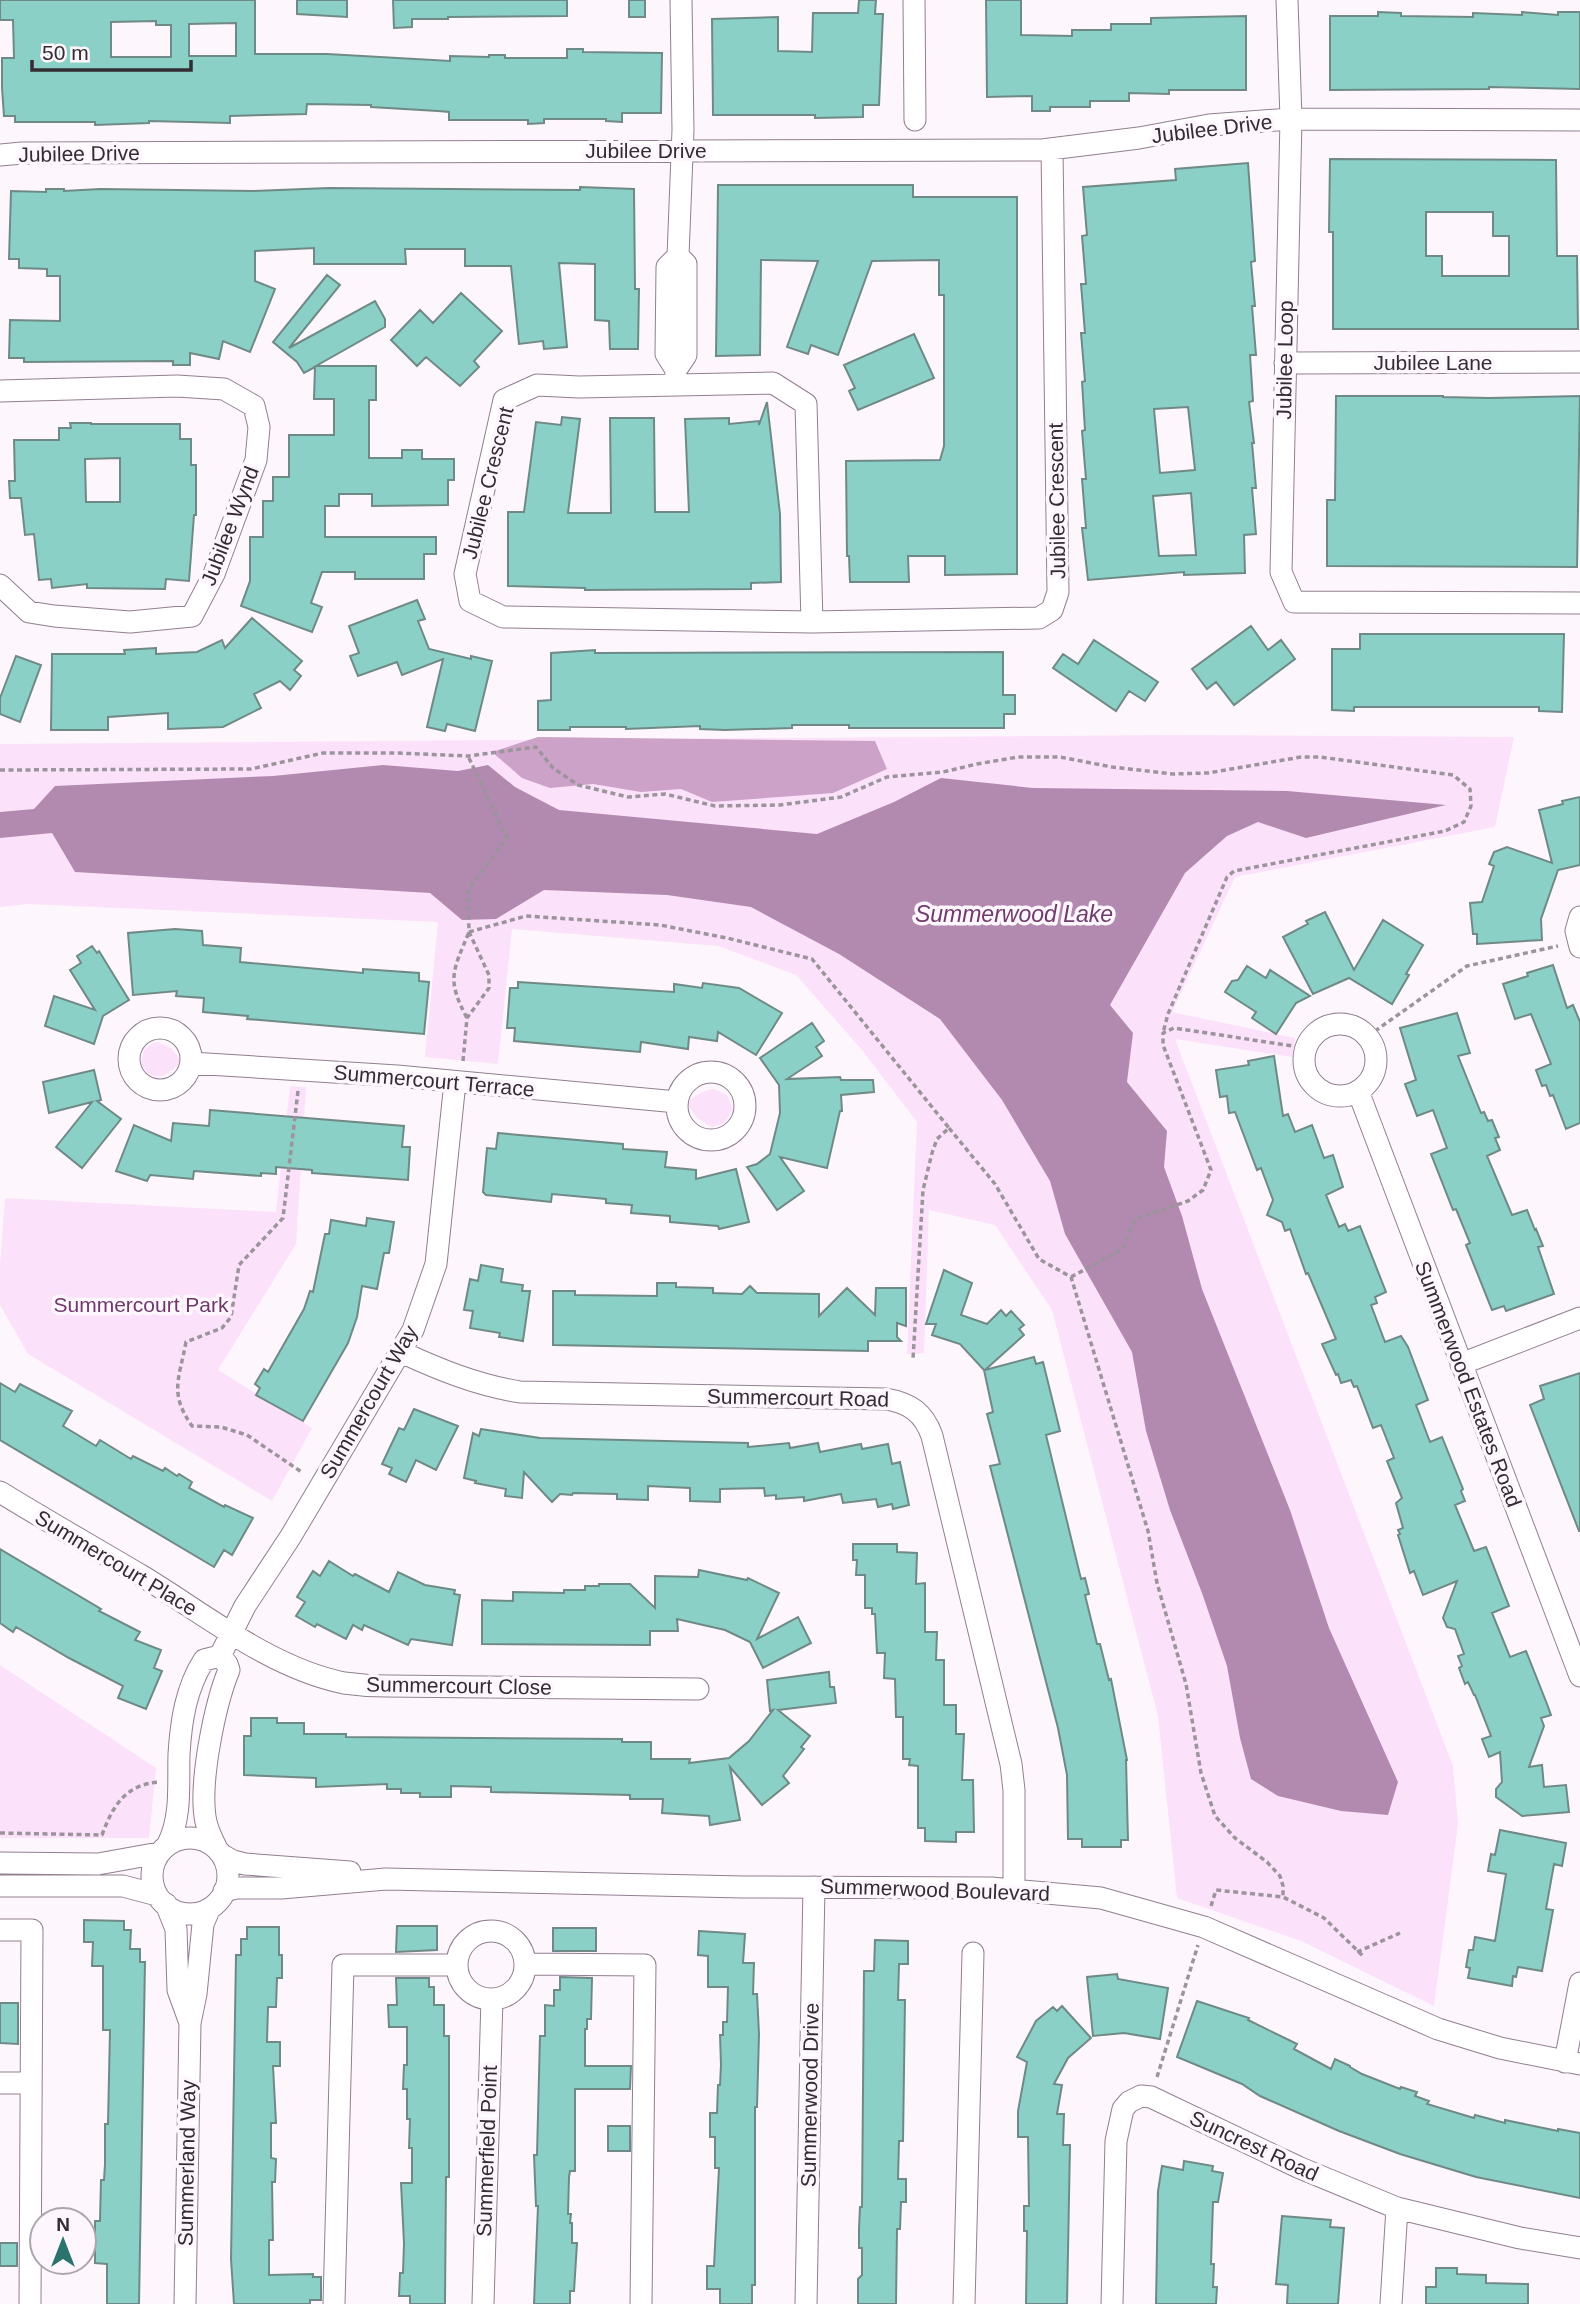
<svg xmlns="http://www.w3.org/2000/svg" width="1580" height="2304" viewBox="0 0 1580 2304" font-family="Helvetica,sans-serif">
  <style>
    .green { fill: #fce1fa }
    .forest { fill: #cca2c8 }
    .water { fill: #b28aaf }
    .building { fill: #8bd0c7; stroke: #6f8a86; stroke-width: 2; fill-rule: evenodd }
    .lines { fill: none; stroke-linecap: round; stroke-linejoin: round }
    .minor-casing { stroke: #917f8f; stroke-width: 23 }
    .path { stroke: #9c949b; stroke-width: 3.5; stroke-dasharray: 5 3.5; stroke-linecap: butt }
    .minor { stroke: #fff; stroke-width: 21 }
    .labels { text-anchor: middle; stroke-width: 7; stroke-linejoin: round; paint-order: stroke }
    .street-label { font-size: 21px; fill: #332c33; stroke: #fef6fd }
    .park-label { font-size: 21px; fill: #6d396b; stroke: #fef6fd }
    .water-label { font-size: 23px; font-style: italic; fill: #6f3b6c; stroke: #fef6fd }
  </style>
  <rect width="100%" height="100%" fill="#fef6fd"/>
  <path class="green" d="M1169,735L1514,737L1495,827L1235,877L1172,1012L1295,1038L1292,1057L1175,1039L1453,1766L1458,1824L1434,2006L1301,1941L1177,1898L1158,1716L1052,1310L995,1225L929,1210L924,1353L907,1354L917,1122L862,1050L796,975L718,946L512,929L498,1064L425,1057L438,922L28,904L0,907V744Z
    M158,1042L171,1048L181,1061C169,1076 152,1086 141,1063L144,1050L153,1043Z
    M290,1086L306,1087L296,1244L218,1370L312,1428L272,1501L28,1354L0,1305V1265L5,1198L276,1212Z
    M714,1089L727,1095L733,1109L725,1123L712,1127L697,1118L687,1104C692,1096 705,1090 714,1089Z
    M0,1665L156,1768L149,1838H0Z"/>
  <path class="forest" d="M538,737L875,741L887,769L833,793L712,802L681,789L641,792L593,784L550,788L522,778L492,752Z"/>
  <path class="water" d="M383,765L458,771L488,765L515,787L559,810L817,834L894,802L941,778L1033,788L1287,791L1446,805L1306,838L1258,822L1227,836L1185,873L1110,1005L1133,1033L1127,1082L1167,1131L1164,1167L1182,1216L1202,1289L1290,1510L1329,1628L1398,1782L1388,1815L1341,1811L1278,1796L1251,1779L1240,1738L1227,1666L1202,1593L1170,1510L1146,1431L1132,1352L1065,1234L1050,1181L1002,1100L940,1019L839,954L751,907L667,895L544,890L496,919L462,920L430,893L75,872L52,833L0,838V812L34,809L55,786L273,776Z"/>
  <path class="building" d="M0,0H255V54H327L450,61V56L489,57V55H505V58H567V49H583V52L662,53L661,113H622V122L606,121V119H544V123L528,124V120H449V112L438,111L371,107V105L307,104L306,114L230,116V123L149,121V123L95,125V122H15V116H4L2,88V58H14L13,20H0ZM156,21V25H171V57H111V22ZM236,23V56H189V24Z
    M297,0H347V17L297,14Z
    M393,0H567V16L448,17V19H412V27L394,28Z
    M629,0H645V17H629Z
    M859,0H876L875,14H883L879,105H863V117L815,118V115H713L712,19L778,17V51L812,52L813,13H858Z
    M986,0H1021V35L1072,36V30H1111V24H1151V18L1246,16V90H1169V94L1129,93V101H1090V107H1050V111H1032V96L987,97Z
    M1378,12L1401,13V16L1473,17V13L1522,15V12L1558,15V12H1580V89L1489,87V89L1330,90V16H1378Z
    M1330,159L1556,160L1557,256H1577L1578,329H1333V232H1329ZM1426,212H1493V236H1509V276H1442V256H1426Z
    M1248,163L1255,261L1251,262L1255,306H1252L1256,355H1250L1253,401L1249,402L1254,443H1252L1256,488H1252L1256,534L1244,535L1245,573L1184,575V572L1088,580L1082,528H1086L1082,479H1086L1082,431L1085,430L1082,382L1085,381L1081,333H1085L1081,284H1086L1082,236L1087,235L1083,187L1176,180L1175,169ZM1188,407L1195,470L1160,473L1154,409ZM1191,493L1196,555L1159,556L1153,496Z
    M718,185H913V197H1017V574L945,575V556H908L909,582H850L849,556H847L846,461L940,460L944,446V295H939V260L872,261L838,355L811,345L808,354L787,347L818,261L761,260L760,355L716,356Z
    M580,187L634,189L635,289H639L638,349H610L609,321L595,320V264L559,263L567,347L544,349L543,341L519,344L511,266H465V249H405L406,264H314V248L255,251V281L275,289L250,352L223,341L219,359L190,353V365H173V361L24,362V358H9L10,320L60,321V276H47V269L19,268V259H9L11,191L46,192V189H64V191L100,189L254,191L329,188L580,190Z
    M327,275L340,285L289,348L375,301L385,319V327L316,366H376V400H369V458H402V450H422V459H454V480H448V505L372,506V494H339V506H325V537H436V554H424V579H355V572H322L311,603L322,607L312,632L241,606L250,581V537H263V501H273V477H289V435H334V399H314L315,367L304,373L297,362L273,342Z
    M461,293L502,331L474,361L479,367L460,386L426,357L417,366L391,340L420,310L433,323Z
    M914,334L934,378L858,410L849,391L855,388L844,365Z
    M1336,396H1443V397L1489,398L1580,396L1577,567L1327,566V500H1335Z
    M767,402L780,514L781,582L751,583V589L585,590V588L508,586V512H524L536,422L561,425L562,417L580,419L568,513H611L610,418H654L655,512H689L685,419L729,418V424L759,421V425Z
    M70,423H91V424H180V439H191V465H196V515H194L189,581L166,579L165,589L87,588V584L52,588L51,579L39,580L34,534L25,535L21,498H10L9,481H15L14,440H59V428H71ZM120,458V502H86L85,459Z
    M417,600L425,619L418,621L429,649L471,659V656L492,661L475,731L447,724L445,731L427,727L443,659L402,675L397,662L358,676L350,656L359,653L349,626Z
    M252,618L302,661L294,670L301,676L290,690L280,681L254,694L261,708L223,727L168,729V713L108,717V730H51L52,654H125L124,650L156,648V654L197,652L222,640L225,648Z
    M1251,626L1268,650L1281,640L1295,659L1234,705L1216,682L1207,689L1192,669Z
    M1360,634H1564L1562,712L1539,711V707H1354V711L1332,710V649H1360Z
    M1094,640L1158,682L1145,701L1129,691L1116,711L1053,668L1063,654L1078,664Z
    M595,650V653L1003,652V695H1015V714H1004V728H849V725H792V728L725,730L700,729V726L626,729V727H570V730H538V701L551,700V653Z
    M16,656L41,665L20,722L0,714V698Z
    M1580,797V865L1558,870L1541,919L1542,940L1477,944V934H1473L1470,903L1482,902L1494,866L1489,864L1494,852L1507,847L1552,863L1539,810L1563,804L1562,801Z
    M1325,912L1354,970L1383,920L1423,945L1406,974L1409,975L1392,1004L1349,978L1313,994L1283,937L1308,924L1306,921Z
    M175,929L202,931L203,945L241,948L240,962L363,973V969L419,973V981L429,982L424,1034L247,1019L248,1016L203,1012L204,998L176,996L177,991L133,995L128,933Z
    M92,946L97,953L99,951L129,1000L103,1016L94,1044L45,1026L54,996L95,1010L70,970L81,963L77,956Z
    M1553,965L1567,1008L1573,1005L1580,1022V1123L1566,1129L1553,1095L1550,1096L1546,1085L1542,1086L1536,1070L1551,1064L1531,1014L1515,1019L1503,984L1528,976L1527,973Z
    M1247,966L1266,978L1270,970L1310,996L1296,1003L1276,1034L1252,1018L1256,1012L1225,992L1232,981L1238,980Z
    M518,982L674,992V984L702,988L703,983L739,988L782,1013L756,1055L718,1032L717,1041L689,1037L688,1049L641,1042L640,1052L514,1041L515,1028H507L510,988H518Z
    M1457,1013L1470,1053L1458,1056L1481,1113L1484,1112L1488,1121L1492,1120L1499,1137L1495,1138L1500,1150L1487,1156L1512,1215L1527,1210L1535,1230L1536,1229L1543,1246L1538,1247L1554,1294L1506,1311L1504,1306L1492,1310L1466,1245L1470,1243L1456,1209L1453,1210L1431,1154L1447,1148L1433,1110L1417,1116L1405,1084L1416,1080L1400,1028Z
    M812,1023L824,1041L816,1047L822,1056L787,1079L840,1077L841,1080H873L874,1092L841,1095L842,1111H840L827,1168L780,1157L804,1191L777,1210L747,1167L757,1164L770,1154L780,1113L779,1085L760,1058Z
    M1274,1056L1283,1116L1288,1114L1295,1132L1312,1125L1324,1158L1333,1155L1343,1187L1326,1195L1339,1227L1345,1224L1348,1231L1360,1226L1386,1292L1375,1297L1377,1303L1371,1305L1385,1342L1401,1336L1408,1347L1428,1400L1416,1405L1430,1442L1442,1437L1463,1489L1461,1491L1465,1501L1455,1505L1474,1551L1486,1547L1509,1606L1492,1613L1510,1657L1526,1651L1547,1704L1551,1715L1541,1718L1544,1726L1529,1767L1542,1765L1544,1787L1566,1785L1569,1812L1522,1816L1496,1797V1789L1502,1782L1500,1752L1489,1757L1482,1739L1491,1736L1475,1695H1474L1468,1682L1465,1684L1459,1668L1462,1666L1458,1656L1464,1654L1455,1629L1447,1627L1443,1618L1457,1581L1423,1595L1414,1571L1410,1573L1398,1535L1400,1534L1398,1530L1403,1528L1396,1503L1402,1498L1387,1461L1394,1458L1381,1425L1373,1428L1357,1386L1354,1387L1351,1380L1341,1383L1338,1374L1336,1375L1322,1344L1336,1339L1308,1273L1306,1274L1290,1229L1285,1231L1282,1222L1267,1215L1273,1200L1261,1168L1257,1170L1235,1112L1229,1113L1227,1096L1220,1097L1216,1070L1249,1065L1248,1061Z
    M94,1070L101,1100L97,1101L121,1119L82,1168L56,1147L92,1102L49,1113L43,1082Z
    M210,1110L404,1126L402,1147H410L408,1180L312,1173V1170L276,1167V1174L261,1173V1176L194,1171L193,1179L150,1175L147,1181L116,1171L134,1125L171,1141L173,1123L209,1126Z
    M498,1133L623,1144V1149L667,1152L665,1167L696,1170V1179L736,1169L749,1222L719,1229L718,1226L670,1222V1216L631,1213L632,1205L606,1203V1199L552,1194L551,1202L486,1195L483,1192L487,1148L496,1149Z
    M367,1218L394,1222L389,1253H384L377,1289L362,1286L357,1317L348,1343L303,1421L256,1395L260,1388L255,1384L264,1369L268,1372L304,1309L310,1291L313,1292L325,1234H329L331,1220L366,1226Z
    M481,1265L503,1269L501,1282L523,1285L522,1291H530L523,1341L499,1337L500,1333L470,1328L473,1311L464,1310L470,1279L478,1281Z
    M944,1270L972,1283L961,1315L987,1324L1001,1310L1006,1316L1011,1311L1024,1325L1019,1329L1024,1335L985,1370L1034,1357L1036,1364L1043,1362L1060,1431L1046,1435L1081,1579L1085,1578L1089,1594L1085,1595L1097,1644H1100L1109,1680L1111,1679L1127,1760H1126L1128,1840H1121V1847H1082V1839H1068L1067,1775L1058,1728L990,1466L1000,1464L987,1414L993,1412L984,1370L960,1344L932,1335L936,1324H926Z
    M657,1283H676V1287L713,1288V1293L742,1294L750,1286L757,1293L819,1294V1316L847,1288L875,1315L876,1288H906V1326L897,1323V1337L901,1341H868V1351L553,1345V1291H575V1295L657,1296Z
    M1580,1373V1531H1579L1530,1405L1544,1399L1540,1386Z
    M0,1383L15,1392L20,1384L72,1411L63,1426L96,1446L100,1440L131,1459L133,1456L163,1471L165,1468L177,1476L179,1474L192,1482L189,1488L224,1507L225,1505L253,1518L232,1555L224,1550L214,1567L0,1440Z
    M414,1409L458,1426L436,1470L416,1460L406,1482L389,1474L392,1468L382,1464L399,1428L404,1430Z
    M481,1429L540,1438L748,1443V1447L789,1443L790,1448L818,1443L820,1452L861,1444L862,1449L888,1444L892,1464L900,1462L909,1505L893,1509L892,1504L878,1507L876,1499L843,1503L841,1494L804,1501V1497L776,1499V1495L765,1496L764,1488L720,1489V1502L690,1501V1488L648,1486V1500L617,1499V1494L573,1493L572,1495L560,1494L552,1502L524,1472L522,1498L505,1496L506,1489L475,1483L476,1481L464,1478L473,1433L479,1436Z
    M853,1544H897V1552L917,1553L916,1584L925,1583V1632H937L936,1660H944V1705H956V1734H964L962,1780H973L974,1832H956V1842L925,1841V1828H918V1766L909,1765L910,1759H903V1717H896L895,1679L884,1678L885,1653H877L875,1614H872V1608H865V1575H856L857,1560H853Z
    M0,1549L101,1609L99,1611L140,1632L135,1640L161,1650L154,1668L162,1671L146,1709L118,1698L123,1686L69,1658L16,1627L13,1632L0,1623Z
    M329,1561L353,1576L355,1574L389,1592L398,1572L425,1585L455,1590L454,1594L460,1595L452,1645L411,1639L408,1645L364,1625L362,1630L353,1625L346,1639L317,1624L315,1627L296,1616L305,1602L297,1597L313,1571L320,1576Z
    M699,1570L747,1580L748,1578L779,1593L757,1639L798,1617L811,1643L763,1668L750,1642L725,1630L677,1619L678,1631H650V1645L482,1644V1600L513,1601V1592L564,1593V1590H585V1586H599V1584H630L655,1608V1576L698,1577Z
    M829,1672L830,1687H834L836,1703L778,1710L810,1736L801,1747L804,1749L783,1776L789,1783L762,1805L730,1767L740,1820L710,1825L709,1816L662,1813L663,1799H630V1795L491,1792V1787L451,1786V1797H420V1793H401V1789H387V1784L316,1787V1778L244,1775V1736H251V1718H277V1723H304V1734H346V1737L622,1739V1742H651V1759H690L689,1763L729,1758L749,1741L773,1710L770,1711L767,1680Z
    M1500,1830L1566,1843L1562,1866L1554,1864L1546,1909L1553,1910L1542,1971L1518,1967L1516,1977L1513,1976L1512,1986L1468,1978L1470,1968L1466,1967L1469,1950H1473L1475,1937L1495,1941L1506,1874L1488,1871L1491,1854L1495,1855Z
    M84,1920L124,1921V1930H131L130,1949H140V1962H145L139,2304H107V2264L95,2263V2221H100L101,2180H104L105,2164V2124H108L110,2030H103V1966H92L93,1942H84Z
    M397,1926H437V1950L396,1952Z
    M247,1927H279V1955H282V1978H277L276,2007H268L267,2042H280V2066H273L276,2123H271V2158L276,2159L275,2182H272L273,2240H269V2275L313,2274V2277H321V2300H310V2304H234L231,2259L236,1955H241V1939H247Z
    M553,1928H596V1951H553Z
    M699,1931L745,1934L743,1963H754L753,1994H757L759,2034L757,2107H755V2285H752V2304H720V2289H707V2266H714L719,2168H715V2137H710V2113H717L718,2085H720L721,2065L720,2035H723V2022H727L728,1987H708V1956L698,1955Z
    M875,1940L908,1941V1964H899L898,2000H905L903,2141H899L898,2179H906V2202H901L900,2229H897L896,2304H858V2279L862,2275V2248H859V2229L860,2207H862L864,1971H874Z
    M1117,1974L1118,1979L1168,1988L1160,2039L1124,2033L1093,2036L1087,1977Z
    M560,1977L592,1978L591,2019H587V2029H585V2066H631L630,2089H575V2171H570L569,2177L568,2214H571L570,2223H572V2243H577L574,2291H570V2304H534L538,2206H536L534,2155H537L540,2036H545V2005L554,2006V1990H560Z
    M396,1978H429V1987H434V2005H444V2036H449V2177H446L445,2304H410V2296H399L400,2273H403L404,2243L401,2183H412V2148H409L410,2119H407V2089H403L404,2065H407V2027H389L388,2005H397Z
    M1197,2001L1249,2018L1248,2020L1297,2044L1294,2049L1331,2069L1335,2059L1350,2066V2067L1362,2074L1400,2089L1401,2087L1417,2092L1415,2096L1429,2101L1427,2104L1474,2118L1475,2115L1505,2123V2120L1558,2131V2129L1580,2133V2198L1476,2177L1400,2154L1339,2131L1260,2096L1242,2084L1177,2057Z
    M0,2003H18V2044L0,2043Z
    M1062,2006L1091,2038L1068,2058L1054,2084L1062,2085L1057,2114H1064L1063,2145H1070L1067,2304H1026L1027,2231H1024V2206H1029L1028,2137H1018V2111L1027,2062L1017,2057L1036,2021L1053,2007L1057,2011Z
    M608,2126H630V2151H608Z
    M1184,2161L1213,2166L1212,2171L1223,2173L1218,2202H1213L1211,2264H1214L1213,2287H1217L1216,2304H1156L1158,2191L1162,2166L1183,2170Z
    M1282,2216L1331,2220L1330,2227L1344,2228L1338,2304H1287L1288,2285L1276,2284Z
    M0,2243H17V2266H0Z
    M1436,2268H1457V2274L1486,2275V2283L1528,2284V2304H1426V2287H1436Z"/>
  <g class="lines">
    <g class="minor-casing">
      <path id="minor" d="M914,0L915,120
        M1287,0L1291,119L1281,572L1294,602L1580,603
        M0,155L22,153L1042,150L1139,138L1209,125L1291,119L1580,120
        M1285,363L1580,362
        M676,370L666,354L667,267L678,256L683,130L681,0
        M676,380V370L686,355V264L678,256
        M0,391L177,386L224,389L254,406L259,427L256,460L214,574L192,616L130,622L54,616L29,612L0,585
        M812,622L806,404L773,383L579,387L537,385L504,400L465,574L470,601L503,617L812,622L1039,618L1052,610L1058,592L1052,149
        M1580,917L1576,931L1580,947
        M1304 1060a36 36 0 1 1 72 0a36 36 0 1 1-72 0Z
        M129 1059a31 31 0 1 1 62 0a31 31 0 1 1-62 0Z
        M191,1063L397,1076L677,1102
        M677 1106a34 34 0 1 1 68 0a34 34 0 1 1-68 0Z
        M1358,1091L1580,1676
        M401,1352C440,1370 477,1385 520,1392L886,1399C910,1403 924,1413 932,1436L1011,1764L1014,1790V1889
        M1461,1364L1580,1318
        M0,1492C47,1521 95,1548 142,1576C205,1614 270,1668 344,1683C358,1685 372,1686 387,1686L698,1689
        M152 1876a38 38 0 1 1 76 0a38 38 0 1 1-76 0Z
        M168,1844C182,1815 178,1785 179,1754C181,1721 186,1688 204,1660L220,1656L245,1606L291,1536L413,1330L436,1264L455,1082
        M216,1847C212,1839 208,1830 206,1822C198,1785 215,1704 229,1670L227,1664L220,1656
        M224,1856L233,1861L245,1864L350,1872
        M0,1863L98,1864L159,1853
        M0,1886H123L157,1895
        M224,1891L236,1888H281L386,1879L743,1887L991,1888L1101,1898L1204,1927L1438,2029L1500,2048L1580,2064
        M166,1904L176,1929L178,1990L190,2023L196,1994L203,1924L209,1910
        M0,1930H32L30,2304
        M457 1965a34 34 0 1 1 68 0a34 34 0 1 1-68 0Z
        M525,1964L645,1965L641,2304
        M1565,2062L1580,1983
        M0,2083H30
        M185,2304L190,2023
        M334,2304L343,1965H457
        M483,2304L492,1999
        M806,2304L814,1887
        M964,2304L973,1953
        M1112,2304L1116,2141L1123,2109L1129,2102L1141,2096L1151,2097L1298,2167L1397,2208L1520,2238L1580,2248
        M1391,2304L1397,2208"/>
    </g>
    <path class="path" d="M0,770L251,769L323,753H397L468,756L536,747L553,768L578,785L628,797L665,794L715,806L780,805L841,797L887,777L943,772L977,764L1018,757H1060L1112,767L1173,774L1208,773L1301,757H1320L1453,775L1470,789L1471,806L1464,822L1445,831L1234,871L1227,877L1168,1014L1163,1033
      M469,932L526,916L660,925L727,938L812,959L949,1128L937,1139L932,1153L923,1190L913,1359
      M467,1018C446,979 453,971 469,932
      M1368,1036L1467,966L1558,946
      M463,1061L467,1018L489,988V975L469,932L468,890L507,838L468,756
      M298,1091L283,1218L239,1265L231,1317L222,1328L186,1342C179,1380 169,1393 192,1426L221,1427L247,1435L303,1473
      M949,1128L995,1184L1039,1259L1071,1277L1148,1531L1157,1583L1186,1684L1201,1773L1215,1816L1235,1838L1267,1862L1280,1876L1283,1886V1897
      M1071,1277L1123,1249L1135,1219L1188,1201L1203,1190L1211,1170L1163,1045V1033L1174,1028L1306,1048
      M0,1833L102,1835C113,1805 126,1784 160,1782
      M1211,1906L1216,1890L1283,1897L1324,1918L1363,1956
      M1357,1952L1400,1933
      M1157,2077L1198,1945"/>
    <use href="#minor" class="minor"/>
  </g>
  <g class="labels">
    <g class="street-label">
      <text transform="translate(1212 129) rotate(-7)" y="7">Jubilee Drive</text>
      <text x="646" y="158">Jubilee Drive</text>
      <text transform="translate(79 154) rotate(-1)" y="7">Jubilee Drive</text>
      <text transform="translate(1285 360) rotate(-89)" y="7">Jubilee Loop</text>
      <text x="1433" y="370">Jubilee Lane</text>
      <text transform="translate(488 483) rotate(-76)" y="7">Jubilee Crescent</text>
      <text transform="translate(1057 501) rotate(-91)" y="7">Jubilee Crescent</text>
      <text transform="translate(230 526) rotate(-69)" y="7">Jubilee Wynd</text>
      <text transform="translate(434 1081) rotate(5)" y="7">Summercourt Terrace</text>
      <text transform="translate(1468 1384) rotate(69)" y="7">Summerwood Estates Road</text>
      <text transform="translate(798 1398) rotate(1)" y="7">Summercourt Road</text>
      <text transform="translate(369 1402) rotate(-60)" y="7">Summercourt Way</text>
      <text transform="translate(116 1563) rotate(31)" y="7">Summercourt Place</text>
      <text transform="translate(459 1686) rotate(1)" y="7">Summercourt Close</text>
      <text transform="translate(935 1890) rotate(2)" y="7">Summerwood Boulevard</text>
      <text transform="translate(810 2095) rotate(-89)" y="7">Summerwood Drive</text>
      <text transform="translate(1254 2146) rotate(25)" y="7">Suncrest Road</text>
      <text transform="translate(487 2151) rotate(-88)" y="7">Summerfield Point</text>
      <text transform="translate(187 2163) rotate(-89)" y="7">Summerland Way</text>
    </g>
    <g class="park-label">
      <text x="141" y="1312">Summercourt Park</text>
    </g>
    <g class="water-label">
      <text x="1014" y="922">Summerwood Lake</text>
    </g>
  </g>
  <g transform="translate(63 2241)"><circle r="33" fill="#fef6fd" stroke="#ada5ac" stroke-width="2"/>
  <path d="M0-5L12 26L0 18L-12 26Z" fill="#2b736c"/>
  <text y="-10" font-size="19" font-weight="bold" text-anchor="middle" fill="#332c33">N</text>
  </g>
  <path d="M32 60v10h159v-10" fill="none" stroke="#332c33" stroke-width="3.5"/>
  <text x="42" y="60" font-size="21" fill="#332c33" stroke="#fef6fd" stroke-width="5" paint-order="stroke">50 m</text>
</svg>
